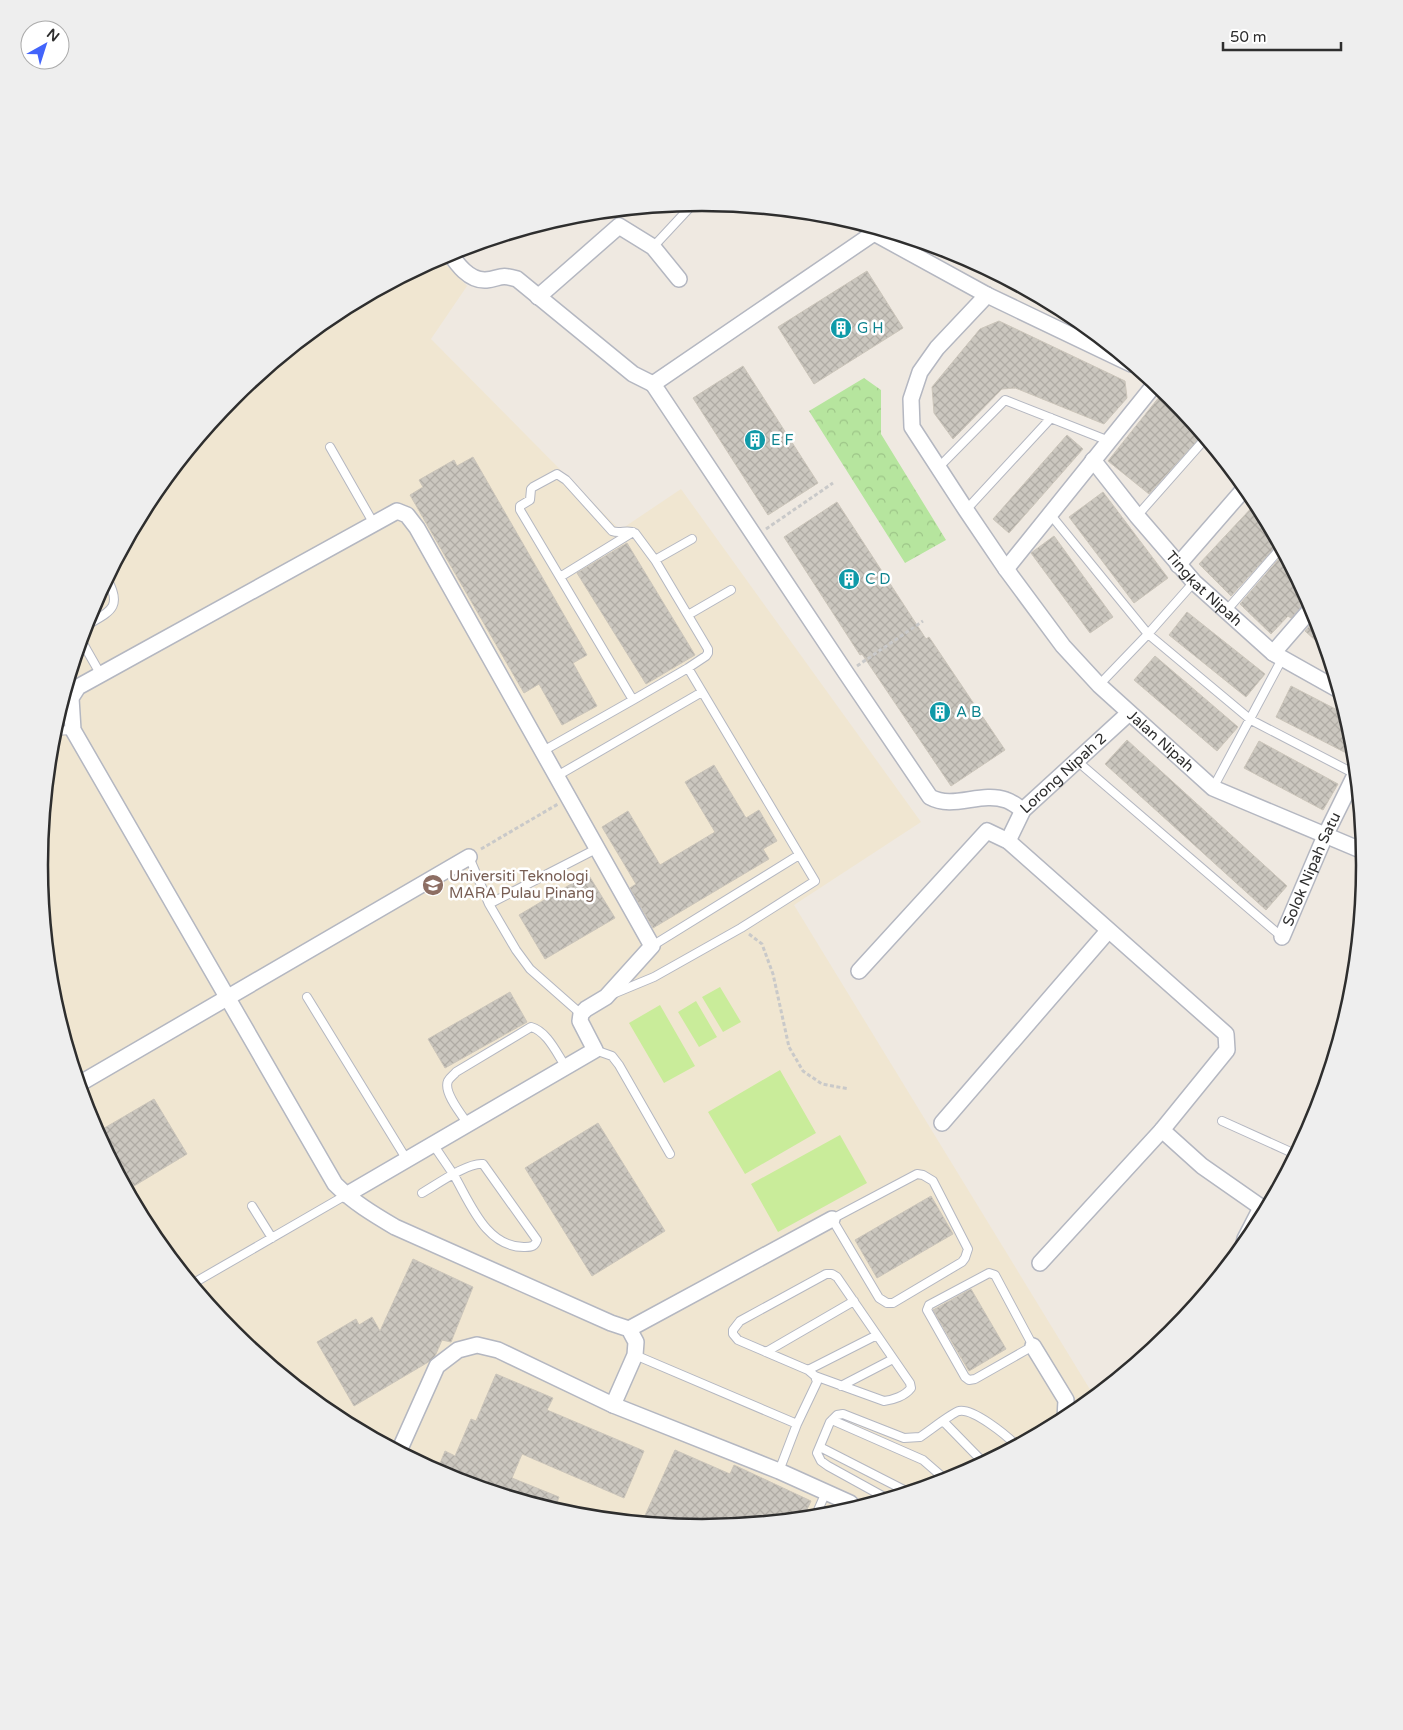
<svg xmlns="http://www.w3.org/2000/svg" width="1403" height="1730" viewBox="0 0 1403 1730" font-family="'Varela Round',sans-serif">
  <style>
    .education { fill: #f0e6d1 }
    .park { fill: url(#park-crowns) }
    .pitch { fill: #c9ec9a }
    .building { fill: url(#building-cross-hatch); stroke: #cbc5ba }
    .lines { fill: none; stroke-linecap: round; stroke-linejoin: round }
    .lane-casing { stroke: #b4b7c1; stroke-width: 10 }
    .street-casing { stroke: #b4b7c1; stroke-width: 18 }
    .path { stroke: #c9c9c9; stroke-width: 3; stroke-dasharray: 4 2.5; stroke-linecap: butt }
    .lane { stroke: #fff; stroke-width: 8 }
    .street { stroke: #fff; stroke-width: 15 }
    .labels { text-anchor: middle; stroke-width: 5; stroke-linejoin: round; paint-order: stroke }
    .culture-label { font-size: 15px; fill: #0d838f; stroke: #fff; text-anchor: start }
    .street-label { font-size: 15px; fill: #2e2e2e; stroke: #fff }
    .education-label { font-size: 15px; fill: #785e54; stroke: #fff; text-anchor: start }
    .rim { fill: none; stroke: #2e2e2e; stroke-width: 2.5 }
  </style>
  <defs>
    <pattern id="park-crowns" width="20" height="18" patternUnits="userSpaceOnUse" patternTransform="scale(1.25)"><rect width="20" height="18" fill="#b6e59e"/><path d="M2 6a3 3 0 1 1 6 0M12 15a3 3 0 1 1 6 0" fill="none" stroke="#9dc588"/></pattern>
    <pattern id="building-cross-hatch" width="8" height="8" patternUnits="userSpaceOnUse" patternTransform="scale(1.25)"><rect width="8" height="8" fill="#cbc7bf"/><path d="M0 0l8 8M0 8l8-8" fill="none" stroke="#afaba4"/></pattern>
  </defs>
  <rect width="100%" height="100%" fill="#efe9e1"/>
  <path class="education" d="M439,257L467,286L431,339L620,530L681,489L921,822L794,905L1094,1396L1069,1416L955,1477L831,1515L701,1528L572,1515L448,1477L333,1416L233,1333L150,1233L89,1118L51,994L39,865L52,735L89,611L151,497L233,396L334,314Z"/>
  <path class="park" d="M864,378L881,390V434L946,540L905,563L809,411Z"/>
  <path class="pitch" d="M720,987L741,1022L723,1032L702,997Z
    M696,1001L717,1037L699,1047L678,1012Z
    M660,1005L695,1066L664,1083L629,1023Z
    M780,1070L816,1133L745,1174L708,1112Z
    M840,1135L867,1183L778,1232L751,1184Z"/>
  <path class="building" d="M867,271L903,328L814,384L778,327Z
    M999,321L1125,381L1127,398L1104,424L1013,387L1015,388L1002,389L953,439L934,413L932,387L980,329Z
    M743,366L818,483L768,515L693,398Z
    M1164,391L1170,397L1202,435L1149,494L1108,461Z
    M1067,435L1083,449L1009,533L993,519Z
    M473,457L587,655L573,663L597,706L562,725L539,684L524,693L410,495L423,487L419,480L454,460L457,466Z
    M1103,492L1168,578L1134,603L1069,517Z
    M837,502L926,639L929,637L1005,750L951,786L862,654L860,655L784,537Z
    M1256,503L1278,544L1231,596L1199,564Z
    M1054,536L1113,617L1090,633L1031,553Z
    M627,543L695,655L646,684L577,573Z
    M1283,554L1308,600L1291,618L1288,616L1271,634L1240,604Z
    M1187,612L1265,674L1246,697L1169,635Z
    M1316,618L1325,649L1305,631Z
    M1155,656L1238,727L1217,751L1134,680Z
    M1291,686L1345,714L1352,736L1354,757L1276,717Z
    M1127,740L1287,886L1266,910L1105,764Z
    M1259,741L1338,784L1323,810L1244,768Z
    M714,765L746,818L759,810L777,841L763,849L769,859L653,928L630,888L636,884L602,827L628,811L660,865L715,832L685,782Z
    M588,874L615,918L545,959L519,915Z
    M510,992L527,1022L445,1068L428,1039Z
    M154,1099L187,1154L134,1186L101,1130Z
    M598,1123L665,1231L592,1276L525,1168Z
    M931,1196L953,1234L877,1278L855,1240Z
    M413,1259L473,1287L451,1342L442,1340L435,1356L430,1361L354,1406L317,1342L356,1319L359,1325L372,1317L380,1331Z
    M971,1289L1006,1349L969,1371L933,1310Z
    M496,1374L553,1398L547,1410L644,1451L624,1498L522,1454L512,1478L559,1497L554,1510L448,1477L437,1471L445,1451L455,1456L471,1419L476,1421Z
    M675,1450L730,1474L734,1465L811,1501L803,1518L701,1528L642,1522Z"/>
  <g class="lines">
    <g class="lane-casing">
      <path id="lane" d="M653,247L694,203
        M330,447L374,524
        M938,468L1005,400L1109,441
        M966,510L1051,418
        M1050,514L1148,634L1251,720L1355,774
        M1137,516L1205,439
        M655,560L692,539
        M560,577L633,532
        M1226,611L1280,549
        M688,615L731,590
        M84,627C108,612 124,609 107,579
        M81,640L101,675
        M1099,685L1148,634L1194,582
        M53,731L73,730
        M543,751L633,700L520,510V506L530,500L531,489L533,487L557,474L566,480L612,531C620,534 628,529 635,533L655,560L708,649V653L706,656L688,668
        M1077,761L1282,937
        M557,776L702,692
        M1213,788L1282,659
        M469,857L489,904L516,950L530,969L581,1014
        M489,904L598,848
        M652,946L799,855
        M613,994L654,977L741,928L815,881L688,668L633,700
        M307,997L407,1160
        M595,1050L612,1056L619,1065L670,1154
        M1222,1121L1295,1154
        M468,1124C461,1114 443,1092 448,1081C450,1077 454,1075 456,1072L531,1027C547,1031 557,1054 566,1067
        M917,1174L923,1175L933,1181L968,1249L965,1258L962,1262L893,1303H887L879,1298L832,1219Z
        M422,1193C436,1185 468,1162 483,1164L537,1240C535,1246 532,1247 525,1247C487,1248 471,1205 455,1177C448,1166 440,1155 433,1144
        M252,1206L272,1238
        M989,1273L995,1275L1033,1346L975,1379L969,1380L965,1377L927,1310L929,1305Z
        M192,1284L346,1195
        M766,1352L854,1301
        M635,1355L797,1424
        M808,1370L877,1335
        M841,1386L893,1359
        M832,1420L923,1460L946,1480
        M943,1421L983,1462
        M820,1447L908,1492
        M779,1471L797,1424L817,1382L815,1376L808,1370L738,1340L733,1334V1330L740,1321L826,1274H832L837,1277L910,1383L911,1388C905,1396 893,1400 884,1401L815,1376
        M886,1498L828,1466L821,1461L817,1453L830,1422L837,1415L843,1414L904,1438L920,1437C928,1432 953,1412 959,1411C973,1408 1006,1435 1016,1445
        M815,1517L826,1492"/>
    </g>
    <g class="street-casing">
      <g id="street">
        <path d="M865,225L874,233L987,295L1131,364"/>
        <path d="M874,233L653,384L846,673L930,797C953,810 981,791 1006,800C1012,802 1018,807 1023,810"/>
        <path d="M449,252C457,264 469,281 486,280C501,278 500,274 517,279L633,374L653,384"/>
        <path id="s1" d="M987,295L937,348L920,372L911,399L912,427L966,510L1006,569L1063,646L1099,685L1213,788L1363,851"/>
        <path d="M538,297L619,226L653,247L679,279"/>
        <path id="s2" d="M1093,460L1137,516L1194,582L1273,653L1337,689"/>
        <path d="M1178,565L1245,488"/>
        <path d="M1006,569L1155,384"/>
        <path d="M1273,653L1312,608"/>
        <path id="s3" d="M1008,841L1023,810L1129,713"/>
        <path id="s4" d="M1282,937L1325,836L1355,775"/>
        <path d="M859,971L987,831L1008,841L1226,1034L1227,1050L1162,1130L1040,1263"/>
        <path d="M79,1084L469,857"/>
        <path d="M942,1123L1108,931"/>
        <path d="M1162,1130L1202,1166L1265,1210"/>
        <path d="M346,1195L595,1050L580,1021L581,1014L586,1009L606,997L652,946L417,528L407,515L397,511L78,687L71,698L73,730L335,1184C353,1202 373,1214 395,1227L611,1323L629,1329L636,1342L635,1355L613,1405"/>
        <path d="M1244,1243L1245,1239L1261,1208"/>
        <path d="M629,1329L832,1219"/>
        <path d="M1033,1346L1066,1400L1065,1419"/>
        <path d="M399,1451L437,1366L458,1350L477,1345L498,1350L613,1405L779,1471L850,1503L855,1508"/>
      </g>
    </g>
    <path class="path" d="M766,529L833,483
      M857,666L923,621
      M481,849L558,804
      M749,934L762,944L773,974L789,1047L803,1071L822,1084L849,1089"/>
    <use href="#lane" class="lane"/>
    <use href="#street" class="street"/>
  </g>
  <defs>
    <g id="building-disc" transform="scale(1.125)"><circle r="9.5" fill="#0f9aa8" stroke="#fff"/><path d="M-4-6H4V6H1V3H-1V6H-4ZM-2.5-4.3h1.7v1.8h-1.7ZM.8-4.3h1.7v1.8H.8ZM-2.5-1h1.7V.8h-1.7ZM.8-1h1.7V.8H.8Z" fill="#fff"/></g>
    <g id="university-disc" transform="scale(1.125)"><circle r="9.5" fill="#8d6e63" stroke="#fff"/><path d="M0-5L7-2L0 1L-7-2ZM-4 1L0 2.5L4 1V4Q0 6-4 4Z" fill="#fff"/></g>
  </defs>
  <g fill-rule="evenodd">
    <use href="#building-disc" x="841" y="328"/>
    <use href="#building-disc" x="755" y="440"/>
    <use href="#building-disc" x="849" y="579"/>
    <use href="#building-disc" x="940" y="712"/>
    <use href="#university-disc" x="433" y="885"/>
  </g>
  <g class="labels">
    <g class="culture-label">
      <text x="857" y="333">G H</text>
      <text x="771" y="445">E F</text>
      <text x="865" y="584">C D</text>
      <text x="956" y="717">A B</text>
    </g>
    <g class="street-label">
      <text dy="5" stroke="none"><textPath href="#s2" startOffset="170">Tingkat Nipah</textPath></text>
      <text dy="5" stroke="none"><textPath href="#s1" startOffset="561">Jalan Nipah</textPath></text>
      <text dy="5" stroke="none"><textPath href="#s3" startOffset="89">Lorong Nipah 2</textPath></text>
      <text dy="5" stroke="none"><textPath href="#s4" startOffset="74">Solok Nipah Satu</textPath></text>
    </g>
    <g class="education-label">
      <text x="449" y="881">Universiti Teknologi<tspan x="449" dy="17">MARA Pulau Pinang</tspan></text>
    </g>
  </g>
  <path d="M0 0H1403V1730H0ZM48 865a654 654 0 1 1 1308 0a654 654 0 1 1-1308 0Z" fill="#eee" fill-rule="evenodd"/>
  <path class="rim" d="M48 865a654 654 0 1 1 1308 0a654 654 0 1 1-1308 0Z"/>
  <g transform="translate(45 45) rotate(39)"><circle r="24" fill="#ffffff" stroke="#ababab"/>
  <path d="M0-4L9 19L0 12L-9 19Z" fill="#4264fb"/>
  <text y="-8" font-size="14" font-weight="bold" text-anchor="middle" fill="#2e2e2e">N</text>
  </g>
  <path d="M1223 42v8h118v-8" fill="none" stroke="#2e2e2e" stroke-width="2.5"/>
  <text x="1230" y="42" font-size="15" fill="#2e2e2e" stroke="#ffffff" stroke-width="4" paint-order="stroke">50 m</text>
</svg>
